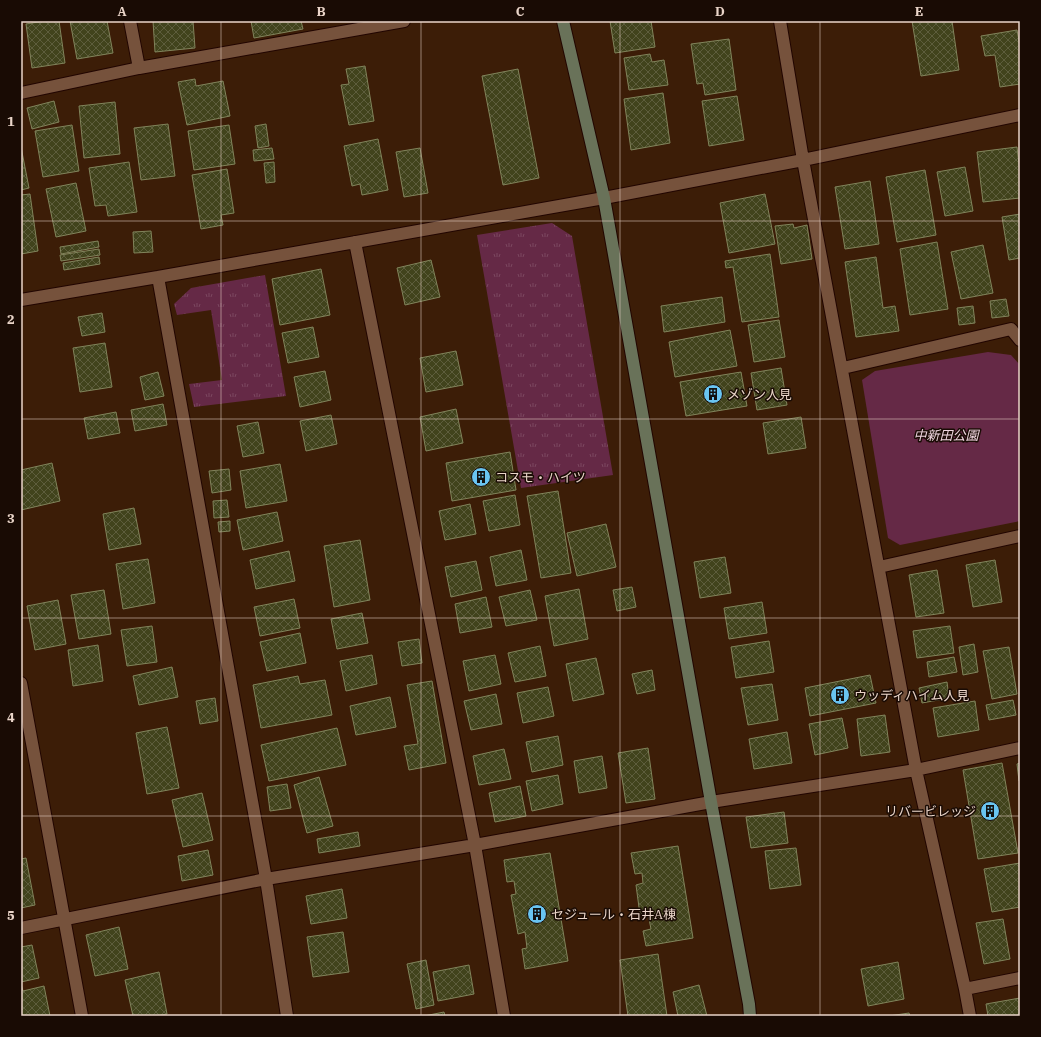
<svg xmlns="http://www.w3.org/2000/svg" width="1041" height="1037" viewBox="0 0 1041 1037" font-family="'IBM Plex Serif','Noto Sans JP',serif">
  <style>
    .grass { fill: url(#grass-tufts) }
    .park { fill: #652946 }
    .building { fill: url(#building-cross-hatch); stroke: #81845b }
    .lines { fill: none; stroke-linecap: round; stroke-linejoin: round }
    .street-casing { stroke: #210500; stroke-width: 14 }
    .secondary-casing { stroke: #210500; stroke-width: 14 }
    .street { stroke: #76523c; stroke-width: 12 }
    .secondary { stroke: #697259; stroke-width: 12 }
    .grid { fill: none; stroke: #ead5c9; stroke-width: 1; stroke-opacity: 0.55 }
    .labels { text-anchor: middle; stroke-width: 3; stroke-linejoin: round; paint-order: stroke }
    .poi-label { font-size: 13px; fill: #ead5c9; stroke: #190b04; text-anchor: start }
    .park-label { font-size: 13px; font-style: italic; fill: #f0d6e0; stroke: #190b04 }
    .neatline { fill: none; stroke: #ead5c9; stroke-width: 1.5 }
    .grid-label { font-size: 13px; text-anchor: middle; font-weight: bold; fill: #ead5c9 }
  </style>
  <defs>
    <pattern id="grass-tufts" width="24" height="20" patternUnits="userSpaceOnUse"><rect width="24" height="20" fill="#652946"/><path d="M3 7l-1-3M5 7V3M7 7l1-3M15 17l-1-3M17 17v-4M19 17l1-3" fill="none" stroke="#7b475f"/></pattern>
    <pattern id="building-cross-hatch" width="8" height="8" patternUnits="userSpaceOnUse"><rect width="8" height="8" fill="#41431c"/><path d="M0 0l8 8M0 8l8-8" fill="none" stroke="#5d5d3c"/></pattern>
  </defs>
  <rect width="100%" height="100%" fill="#3c1d07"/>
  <path class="grass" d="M552,223L572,236L613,475L521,488L477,235Z
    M265,275L286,396L194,407L189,384L222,380L211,310L177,315L174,304L191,288Z"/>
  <path class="park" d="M988,352L1011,355L1020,365V521L900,545L888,538L862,380L875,371Z"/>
  <path class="building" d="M44,21H59L65,63L32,68L26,24Z
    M70,21H107L113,53L77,59Z
    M153,21H193L195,48L155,52Z
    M251,21H301L303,29L254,38Z
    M610,21H651L655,47L615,53Z
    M912,21H952L959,70L921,76Z
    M1017,30L1020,46V84L1000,87L995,55L985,56L981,36Z
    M729,39L736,90L705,95L703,83L697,84L691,44Z
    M650,54L652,62L664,60L668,85L629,90L624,58Z
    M365,66L374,121L349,125L341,85L349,84L346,69Z
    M518,69L539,178L503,185L482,76Z
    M195,79L196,86L223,81L230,116L187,125L178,82Z
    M663,93L670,143L631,150L624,99Z
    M737,96L744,140L709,146L702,101Z
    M54,101L59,122L32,129L27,108Z
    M115,102L120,154L84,158L79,106Z
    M168,124L175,176L141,180L134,128Z
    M266,124L269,146L258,148L255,126Z
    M72,125L79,171L43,177L35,131Z
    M229,125L235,164L194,170L188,131Z
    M378,139L388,190L362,195L360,184L352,186L344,146Z
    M21,147L29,188L21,190Z
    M1017,147L1020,172V198L983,202L977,152Z
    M272,148L274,159L254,161L253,150Z
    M420,148L428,193L404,197L396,152Z
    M129,162L137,212L108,216L106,205L95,206L89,168Z
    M274,162L275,182L266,183L264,163Z
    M965,167L973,211L945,216L937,172Z
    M227,169L234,213L221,215L223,225L201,229L192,175Z
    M925,170L936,235L897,242L886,177Z
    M870,181L879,244L845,249L835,187Z
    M76,183L86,231L56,237L46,189Z
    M30,194L38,251L21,254V195Z
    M765,194L775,244L729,253L720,203Z
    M1020,214V258L1009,260L1002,217Z
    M793,224L794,228L807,225L812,259L781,264L775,226Z
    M151,231L153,252L134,253L133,232Z
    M98,241L99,247L61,254L60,247Z
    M937,242L948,309L910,315L900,249Z
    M983,245L993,293L961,299L951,252Z
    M99,249L100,255L61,261L60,255Z
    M770,254L779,317L742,322L733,267L726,268L725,261Z
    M99,257L100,264L64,270L63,263Z
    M876,257L883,308L895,306L899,331L856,337L845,262Z
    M431,260L440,297L405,305L397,268Z
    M321,269L330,315L280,325L272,279Z
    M722,297L725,322L664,332L661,306Z
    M1006,299L1009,316L992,318L990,301Z
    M973,306L975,323L959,325L957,308Z
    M102,313L105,332L82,336L78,317Z
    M779,320L785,357L754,362L748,325Z
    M313,327L319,357L288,363L282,333Z
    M730,330L737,366L675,377L669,342Z
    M105,343L112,387L80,392L73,348Z
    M456,351L463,385L426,392L420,358Z
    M781,368L787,405L757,410L751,373Z
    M325,371L331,400L300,407L294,377Z
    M158,372L164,396L145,400L140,377Z
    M741,372L747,406L686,416L680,382Z
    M163,404L167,425L135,431L131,410Z
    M456,409L463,443L426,451L420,417Z
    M116,412L120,433L88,439L84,418Z
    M331,415L337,444L306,451L300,421Z
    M801,417L806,448L768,454L763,423Z
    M258,422L264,453L243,457L237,426Z
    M510,452L516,490L452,501L446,463Z
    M52,463L60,501L21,510V470Z
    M280,464L287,501L246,508L240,471Z
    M229,469L231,490L212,493L209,471Z
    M558,491L571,573L541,578L527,496Z
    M515,495L520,525L489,531L483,501Z
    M227,500L229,517L214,518L213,501Z
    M470,504L476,534L445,540L439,511Z
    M134,508L141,544L109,550L103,514Z
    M277,512L283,541L243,550L237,520Z
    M230,521V531L219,532L218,522Z
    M606,524L616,567L577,576L567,533Z
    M360,540L370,600L334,607L324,546Z
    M521,550L527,580L496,586L490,557Z
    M289,551L295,581L256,589L250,560Z
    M725,557L731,593L700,598L694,562Z
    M148,559L155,603L123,609L116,564Z
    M995,560L1002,602L973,607L966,565Z
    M476,561L482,590L451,597L445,567Z
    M937,570L944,613L916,617L909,575Z
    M632,587L636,607L617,611L613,590Z
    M579,589L588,639L554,646L545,596Z
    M104,590L111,634L79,639L71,595Z
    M530,590L537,620L506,626L499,597Z
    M486,597L492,627L460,633L455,604Z
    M294,599L300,628L260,636L254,607Z
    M58,600L66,644L35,650L27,606Z
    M762,602L767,633L729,639L724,608Z
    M362,613L368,643L337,649L331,619Z
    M152,626L157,662L127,666L121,630Z
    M950,626L954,653L917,658L913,631Z
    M300,633L306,663L267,671L260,642Z
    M419,639L422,663L402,666L398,642Z
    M769,641L774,672L736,678L731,647Z
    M974,644L978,672L963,675L959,647Z
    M98,645L103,681L73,686L68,650Z
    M540,646L546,676L515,682L508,653Z
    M1009,647L1017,694L992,699L983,651Z
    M372,655L377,684L346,691L340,661Z
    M495,655L501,684L469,691L463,661Z
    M954,657L957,672L929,677L927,662Z
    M596,658L604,694L573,701L566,664Z
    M172,667L178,697L139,705L133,676Z
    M652,670L655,690L637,694L632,674Z
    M870,675L876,703L810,716L805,688Z
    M298,676L300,684L325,680L332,715L261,728L253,685Z
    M432,681L446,763L409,770L404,746L418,744L407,685Z
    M947,682L949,698L922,703L919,688Z
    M772,684L778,720L748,725L741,688Z
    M548,687L554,716L523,723L517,693Z
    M496,694L502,724L471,730L464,701Z
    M390,697L396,727L356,735L350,706Z
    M215,698L218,721L200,724L196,701Z
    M1013,700L1016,715L989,720L986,705Z
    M975,701L979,730L938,737L933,708Z
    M885,715L890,752L861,756L857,719Z
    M842,718L848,748L815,755L809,724Z
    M167,727L179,788L147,794L136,733Z
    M337,728L346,765L269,781L261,745Z
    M787,732L792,763L754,769L749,739Z
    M558,736L563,765L532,772L526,742Z
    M648,748L655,799L626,803L618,753Z
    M504,749L511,779L479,785L473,756Z
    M602,756L607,788L579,793L574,761Z
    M1002,763L1018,853L978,859L963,770Z
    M1020,763V781H1019L1017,764Z
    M558,775L563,804L532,811L526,781Z
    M319,777L333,826L307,833L294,785Z
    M287,784L291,808L270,811L267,787Z
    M520,786L526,816L495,822L489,793Z
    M202,793L213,840L183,847L172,800Z
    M784,812L788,843L751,848L746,817Z
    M358,832L360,846L319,853L317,839Z
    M678,846L693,938L646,946L643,931L651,929L648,914L640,915L636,885L643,883L642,873L635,874L631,853Z
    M796,848L801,885L770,889L765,851Z
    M208,850L213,875L182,881L178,856Z
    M550,853L568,961L525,969L522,949L527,948L525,932L518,934L511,895L516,894L514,881L507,882L504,860Z
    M26,858L35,905L21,908V859Z
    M1020,863V907L992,912L984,869Z
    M342,889L347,918L311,924L306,896Z
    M1003,919L1010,959L984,964L976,923Z
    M119,927L128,969L95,976L86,935Z
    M343,932L349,972L313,977L307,937Z
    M32,945L39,978L21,982V947Z
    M658,954L667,1016H628L620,960Z
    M426,960L434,1005L416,1009L407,964Z
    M898,962L904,999L868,1006L861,969Z
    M469,965L474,994L438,1001L433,972Z
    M159,972L167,1014L156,1016H133L125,980Z
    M21,984L23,991L44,986L50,1016H21Z
    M699,985L707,1016H678L673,992Z
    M1020,998V1016H988L986,1004Z
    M444,1012L445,1016H424Z
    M909,1013L910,1016H889Z"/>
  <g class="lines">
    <g class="street-casing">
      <path id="street" d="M130,21L139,68
        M780,21L803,160L916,770L965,989L970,1016
        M21,93L139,68L404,21
        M355,242L475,845L504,1016
        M158,277L266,879L287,1016
        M21,300L158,277L604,198L803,160L1020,115
        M843,368L1011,329L1020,340
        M879,567L1020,536
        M21,683L82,1016
        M21,928L266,879L475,845L711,802L916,770L1020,748
        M965,989L1020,978"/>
    </g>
    <g class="secondary-casing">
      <path id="secondary" d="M563,21L604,198L711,802L749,1004L750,1016"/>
    </g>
    <use href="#street" class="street"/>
    <use href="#secondary" class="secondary"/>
  </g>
  <path class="grid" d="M221,21V1016M421,21V1016M620,21V1016M820,21V1016M21,221H1020M21,419H1020M21,618H1020M21,816H1020"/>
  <defs>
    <g id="building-disc" transform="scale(1)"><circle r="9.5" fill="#69c4f1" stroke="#190b04"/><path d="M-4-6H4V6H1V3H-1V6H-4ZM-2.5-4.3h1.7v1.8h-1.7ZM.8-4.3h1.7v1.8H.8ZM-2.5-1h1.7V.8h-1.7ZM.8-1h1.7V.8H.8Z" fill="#111"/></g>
  </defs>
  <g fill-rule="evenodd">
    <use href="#building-disc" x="713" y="394"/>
    <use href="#building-disc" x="481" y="477"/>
    <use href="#building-disc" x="840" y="695"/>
    <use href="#building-disc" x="990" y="811"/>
    <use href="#building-disc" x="537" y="914"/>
  </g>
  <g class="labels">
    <g class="poi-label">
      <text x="727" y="399">メゾン人見</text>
      <text x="495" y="482">コスモ・ハイツ</text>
      <text x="854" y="700">ウッディハイム人見</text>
      <text x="976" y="816" text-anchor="end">リバービレッジ</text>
      <text x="551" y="919">セジュール・石井A棟</text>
    </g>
    <g class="park-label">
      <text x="946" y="440">中新田公園</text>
    </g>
  </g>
  <rect width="1041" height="1037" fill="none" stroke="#190b04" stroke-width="44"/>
  <rect x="22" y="22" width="997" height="993" class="neatline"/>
  <g class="grid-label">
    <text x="122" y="16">A</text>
    <text x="321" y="16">B</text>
    <text x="520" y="16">C</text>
    <text x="720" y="16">D</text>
    <text x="919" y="16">E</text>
    <text x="11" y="126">1</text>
    <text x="11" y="324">2</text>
    <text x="11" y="523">3</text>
    <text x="11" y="722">4</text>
    <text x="11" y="920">5</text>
  </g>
</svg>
